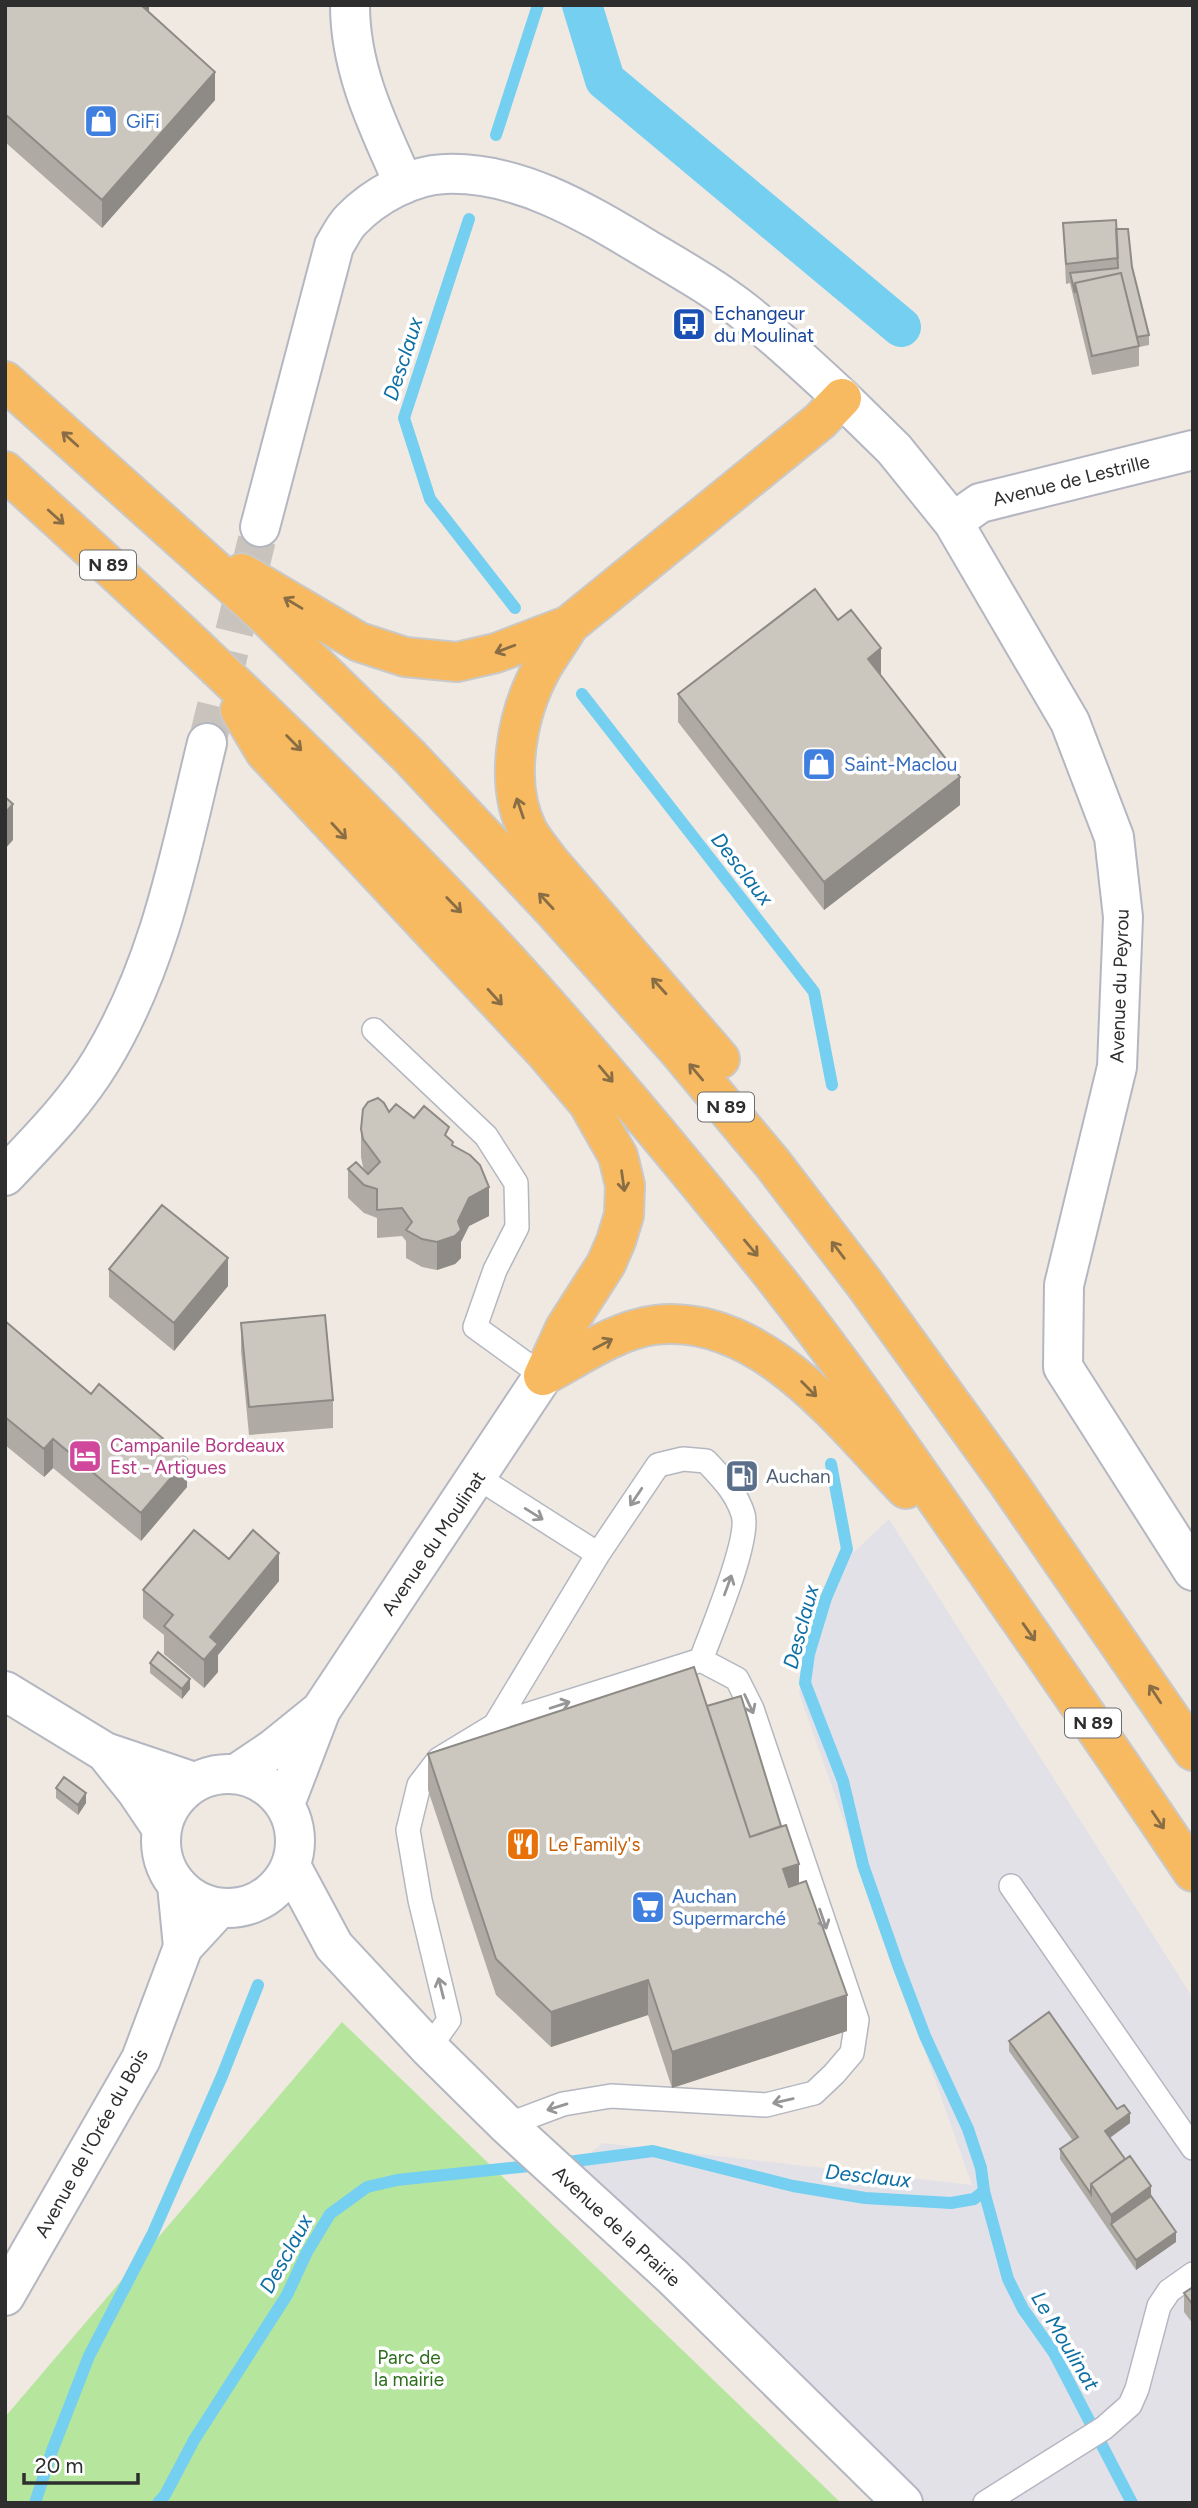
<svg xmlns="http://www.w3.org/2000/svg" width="1198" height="2508" viewBox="0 0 1198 2508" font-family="Figtree,sans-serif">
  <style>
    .industrial { fill: #e3e1e8 }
    .green { fill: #b6e59e }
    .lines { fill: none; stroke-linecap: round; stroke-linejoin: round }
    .stream { stroke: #75cff0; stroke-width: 12 }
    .canal { stroke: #75cff0; stroke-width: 40 }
    .tertiary-tunnel { stroke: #c8c4bd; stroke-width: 38; stroke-dasharray: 38 19; stroke-linecap: butt }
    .service-casing { stroke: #b4b7c1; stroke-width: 26 }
    .minor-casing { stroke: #b4b7c1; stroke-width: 42 }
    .tertiary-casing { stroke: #b4b7c1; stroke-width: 42 }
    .trunk-casing { stroke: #c9c9c9; stroke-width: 42 }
    .service { stroke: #fff; stroke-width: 23 }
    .minor { stroke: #fff; stroke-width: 38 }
    .tertiary { stroke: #fff; stroke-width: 38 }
    .trunk { stroke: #f8ba60; stroke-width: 38 }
    .wall { fill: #afaba4 }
    .shaded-wall { fill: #8e8b86 }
    .building { fill: #cbc7bf; stroke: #8e8b86; stroke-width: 2 }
    .oneway { stroke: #896d44 }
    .oneway2 { stroke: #969696 }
    .labels { text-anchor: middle; stroke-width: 7; stroke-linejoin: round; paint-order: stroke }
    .shield { fill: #fff; stroke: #6d6d6d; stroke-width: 2 }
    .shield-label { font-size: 18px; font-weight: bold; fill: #2e2e2e }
    .shop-label { font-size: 19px; fill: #366cbe; stroke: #fff; text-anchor: start }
    .transit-label { font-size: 19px; fill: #164399; stroke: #fff; text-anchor: start }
    .street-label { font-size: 19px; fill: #2e2e2e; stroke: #fff }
    .hotel-label { font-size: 19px; fill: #b23c85; stroke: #fff; text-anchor: start }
    .service-label { font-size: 19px; fill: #4e5e75; stroke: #fff; text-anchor: start }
    .food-label { font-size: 19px; fill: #c56008; stroke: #fff; text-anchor: start }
    .park-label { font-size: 19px; fill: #2c6e1b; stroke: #fff }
    .water-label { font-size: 21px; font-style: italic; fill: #0d6fa3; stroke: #fff }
  </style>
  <rect width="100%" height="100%" fill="#efe9e1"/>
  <path class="industrial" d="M889,1519L1193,1998V2503H902L562,2176L603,2143L972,2185L799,1693L842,1563Z"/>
  <path class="green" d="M342,2022L841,2503H5V2417Z"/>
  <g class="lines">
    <path class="stream" d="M496,135L538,5
      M469,219L404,418L430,499L515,608
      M582,694L814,992L832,1085
      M560,2163L653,2151L793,2186L865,2198L951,2203L974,2199L984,2191L981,2168L968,2129L925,2036L898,1965L863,1865L843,1781L805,1683L809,1654L826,1598L847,1549L831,1464
      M984,2191L1008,2279L1023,2309L1054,2353L1132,2503
      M35,2503L52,2451L89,2356L153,2233L222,2076L258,1985
      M158,2503L165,2495L194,2440L287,2295L307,2252L330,2214L367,2187L397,2180L539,2165"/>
    <path class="canal" d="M582,5L605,80L901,327"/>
    <path class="tertiary-tunnel" d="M207,743L260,527"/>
    <g class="service-casing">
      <path id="service" d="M374,1030L486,1136L516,1183L517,1227L495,1270L475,1327L543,1376
        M477,1477L598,1554
        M1011,1886L1193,2148
        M429,2048L449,2020L420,1900L408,1830L419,1785L439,1759L495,1725L701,1660C711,1632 751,1539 743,1514C736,1492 722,1478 706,1461L683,1459L658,1465L598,1554L495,1725
        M507,2125L563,2104L611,2096L766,2105L814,2093L834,2074L852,2053L857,2020L752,1709L737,1679L701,1660
        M985,2503L1104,2428L1130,2405L1137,2389L1159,2306L1169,2291L1193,2274"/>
    </g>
    <g class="minor-casing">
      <path id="minor" d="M350,5C350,70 378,126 404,184
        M842,398L894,449L953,522L1070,722L1114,837L1123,917L1117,1067L1064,1285L1063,1367L1193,1571
        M953,522L980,503L1193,450
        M177,1885L183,1947
        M5,2296L141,2059L183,1947L219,1908"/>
    </g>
    <g class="tertiary-casing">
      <path id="tertiary" d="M260,527L334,246C339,238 344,227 351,220C374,196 412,175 445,174C521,171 590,215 652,252C684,271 717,290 746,313C780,340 811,369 842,398
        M5,1176C39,1140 75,1104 101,1061C161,962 180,853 207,743
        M5,1691L105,1752L194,1782
        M105,1752L137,1792L162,1829
        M161 1841a67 67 0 1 1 134 0a67 67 0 1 1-134 0Z
        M236,1774L273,1749L320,1711
        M285,1804L321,1710L543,1376
        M291,1866L334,1946L429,2048L507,2125L673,2277L903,2503"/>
    </g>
    <g class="trunk-casing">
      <path id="trunk" d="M5,381L263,613L410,757L556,913L677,1049L773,1164L864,1283L1007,1481L1193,1751
        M5,471C170,620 332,773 484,935C580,1039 672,1149 760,1259C832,1348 897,1442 962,1536C1040,1647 1117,1759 1193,1872
        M242,573L359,642L405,657L457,662L496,653L569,625
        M240,710L265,752L545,1052L588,1103L618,1156L625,1185L624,1215L616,1241L606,1264L565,1328L543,1376
        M720,1059L550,862C543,852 534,842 528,831C503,783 517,712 543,666C551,652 561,639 569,625L820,421L842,398
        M543,1376C577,1358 615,1330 655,1325C761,1313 841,1421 906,1489"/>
    </g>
    <use href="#service" class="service"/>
    <use href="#minor" class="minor"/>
    <use href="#tertiary" class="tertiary"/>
    <use href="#trunk" class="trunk"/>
  </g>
  <path class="wall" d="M5,5H149V13L215,100L102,228L5,142Z
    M1063,223L1116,229L1132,267L1149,335V345L1139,347V366L1092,375L1070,283L1066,284Z
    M881,675L960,805L824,910L678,722V694Z
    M389,1112L414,1118L449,1139L489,1216L469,1226L461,1242V1258L455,1264L437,1270L422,1267L406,1258V1241L402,1236L377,1238V1218L364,1213L348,1198V1169L368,1174L363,1167L361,1157V1129Z
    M109,1269L228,1286L174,1351L109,1297Z
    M5,1321L187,1487L141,1541L53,1468L44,1477L5,1445Z
    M241,1323L333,1400V1428L249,1435L241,1351Z
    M229,1559L279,1581L218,1655V1672L204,1688L164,1654V1635L143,1618V1590Z
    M150,1663L190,1689L182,1699L150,1673Z
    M707,1706L799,1884L847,2031L672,2088L648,2015L551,2047L496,1995L428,1790V1754Z
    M56,1788L86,1803L78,1815L56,1798Z
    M1009,2041L1117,2109L1130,2123L1110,2138L1151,2196L1176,2242L1136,2270L1060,2159V2149L1073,2141L1009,2051Z
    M1193,2287V2324L1184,2312V2293Z"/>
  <path class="shaded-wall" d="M139,5H149V21Z
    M215,72V100L102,228V200Z
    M881,648V676L868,659Z
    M960,777V805L824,910V882Z
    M13,804V840L5,849V813Z
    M489,1187V1216L469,1226L461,1242V1258L455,1264L437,1270V1242L458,1221L469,1198Z
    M228,1258V1286L174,1351V1323Z
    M53,1439V1468L44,1477V1449Z
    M187,1459V1487L141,1541V1513Z
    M279,1553V1581L218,1655V1672L204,1688V1660L210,1637Z
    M190,1679V1689L182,1699V1689Z
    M86,1793V1803L78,1815V1805Z
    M799,1864V1899L786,1904L783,1869Z
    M648,1980V2015L551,2047V2012Z
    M847,1995V2031L672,2088V2052Z
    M1130,2113V2123L1105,2141V2131Z
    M1151,2186V2206L1111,2224V2234V2215Z
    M1176,2232V2242L1136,2270V2260Z"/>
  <path class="building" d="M5,5H141L215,72L102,200L5,114Z
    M1116,220L1118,258L1066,264L1063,223Z
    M1116,229H1128L1132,267L1149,335L1137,337L1121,273L1075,283V293L1070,273L1118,268Z
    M1121,273L1139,346L1092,356L1075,283Z
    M815,589L838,620L851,610L881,648L868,659L960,777L824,882L678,694Z
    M5,797L13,804L5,813Z
    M378,1098L384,1103L389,1112L396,1104L414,1118L424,1106L449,1127L445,1135L453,1142L452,1145L470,1155L480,1165L489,1187L469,1198L458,1221L461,1230L455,1236L437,1242L422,1239L406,1230L412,1222L402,1208L377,1210V1189L364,1185L348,1169L356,1162L368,1174L380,1162L363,1139L361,1129L363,1109L368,1102Z
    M162,1205L228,1258L174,1323L109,1269Z
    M325,1315L333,1400L249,1407L241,1323Z
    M5,1321L91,1394L99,1384L187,1459L141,1513L53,1439L44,1449L5,1417Z
    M194,1530L229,1559L253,1530L279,1553L210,1637L218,1644L204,1660L164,1626L173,1615L143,1590Z
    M158,1652L190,1679L182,1689L150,1663Z
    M694,1667L750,1837L786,1825L799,1864L783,1869L789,1887L806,1881L847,1995L672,2052L648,1980L551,2012L496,1959L428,1754Z
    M741,1696L781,1826L750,1837L707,1706Z
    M64,1777L86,1793L78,1805L56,1788Z
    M1049,2012L1117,2109L1124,2105L1130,2113L1105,2131L1125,2159L1091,2184V2194L1060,2149L1078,2137L1009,2041Z
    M1130,2156L1151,2186L1111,2215L1091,2184Z
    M1151,2196L1176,2232L1136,2260L1111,2224Z
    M1193,2287V2305L1184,2293Z"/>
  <defs><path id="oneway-shaft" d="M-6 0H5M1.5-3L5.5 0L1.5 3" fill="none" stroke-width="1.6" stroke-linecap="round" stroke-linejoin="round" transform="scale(1.75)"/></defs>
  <g class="oneway">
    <use href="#oneway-shaft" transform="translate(70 439) rotate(-138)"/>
    <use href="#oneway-shaft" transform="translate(56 517) rotate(42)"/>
    <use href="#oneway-shaft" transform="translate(293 603) rotate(-149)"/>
    <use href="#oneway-shaft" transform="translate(505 649) rotate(159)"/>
    <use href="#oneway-shaft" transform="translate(294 743) rotate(45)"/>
    <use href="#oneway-shaft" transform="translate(520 808) rotate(-109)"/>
    <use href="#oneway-shaft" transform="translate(339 831) rotate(47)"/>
    <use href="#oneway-shaft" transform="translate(546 901) rotate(-133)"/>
    <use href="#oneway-shaft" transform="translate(454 905) rotate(46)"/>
    <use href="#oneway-shaft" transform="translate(659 986) rotate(-132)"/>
    <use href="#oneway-shaft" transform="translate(495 997) rotate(48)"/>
    <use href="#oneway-shaft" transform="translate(696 1072) rotate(-130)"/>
    <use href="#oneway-shaft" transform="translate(606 1074) rotate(50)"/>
    <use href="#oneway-shaft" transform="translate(623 1181) rotate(82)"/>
    <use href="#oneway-shaft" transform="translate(751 1248) rotate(50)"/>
    <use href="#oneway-shaft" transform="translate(838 1250) rotate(-127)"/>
    <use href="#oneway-shaft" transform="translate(603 1344) rotate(-28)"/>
    <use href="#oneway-shaft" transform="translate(809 1389) rotate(45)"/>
    <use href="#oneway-shaft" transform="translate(1029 1632) rotate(55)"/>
    <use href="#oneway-shaft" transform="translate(1155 1694) rotate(-123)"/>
    <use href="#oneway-shaft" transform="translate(1158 1820) rotate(56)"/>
  </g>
  <g class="oneway2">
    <use href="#oneway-shaft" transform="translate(636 1497) rotate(124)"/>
    <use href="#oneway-shaft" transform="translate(534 1514) rotate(32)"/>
    <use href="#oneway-shaft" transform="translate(728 1585) rotate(-70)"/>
    <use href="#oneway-shaft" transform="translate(749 1704) rotate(65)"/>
    <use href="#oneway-shaft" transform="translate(560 1705) rotate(-18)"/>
    <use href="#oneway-shaft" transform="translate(823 1919) rotate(71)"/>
    <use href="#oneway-shaft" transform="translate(441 1988) rotate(-104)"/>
    <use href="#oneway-shaft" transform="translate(783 2101) rotate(167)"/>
    <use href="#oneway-shaft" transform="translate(557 2107) rotate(163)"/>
  </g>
  <defs>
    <g id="shop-square" transform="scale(1.75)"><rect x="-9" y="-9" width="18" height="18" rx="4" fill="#3f7fe0" stroke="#fff"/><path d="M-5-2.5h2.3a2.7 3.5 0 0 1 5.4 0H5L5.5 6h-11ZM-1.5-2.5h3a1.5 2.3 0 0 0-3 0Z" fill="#fff"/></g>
    <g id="bus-square" transform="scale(1.75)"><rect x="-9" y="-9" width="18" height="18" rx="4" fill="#1a4fb4" stroke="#fff"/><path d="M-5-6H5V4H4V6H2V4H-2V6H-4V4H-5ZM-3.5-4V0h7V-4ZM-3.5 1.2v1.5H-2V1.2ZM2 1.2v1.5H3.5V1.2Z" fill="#fff"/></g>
    <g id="hotel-square" transform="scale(1.75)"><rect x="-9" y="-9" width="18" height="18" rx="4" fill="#d1479c" stroke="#fff"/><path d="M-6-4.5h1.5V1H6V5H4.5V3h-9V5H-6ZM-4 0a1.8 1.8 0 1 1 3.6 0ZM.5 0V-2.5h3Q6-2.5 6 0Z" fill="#fff"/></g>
    <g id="fuel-square" transform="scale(1.75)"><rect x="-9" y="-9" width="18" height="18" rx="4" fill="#5c6f8a" stroke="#fff"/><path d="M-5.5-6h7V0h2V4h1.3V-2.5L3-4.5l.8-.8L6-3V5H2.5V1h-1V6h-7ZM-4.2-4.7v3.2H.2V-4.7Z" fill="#fff"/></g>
    <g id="restaurant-square" transform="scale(1.75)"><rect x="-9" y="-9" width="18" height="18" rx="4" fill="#e8710a" stroke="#fff"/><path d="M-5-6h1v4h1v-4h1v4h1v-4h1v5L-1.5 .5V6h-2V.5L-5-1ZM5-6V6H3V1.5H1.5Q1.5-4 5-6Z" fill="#fff"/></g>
    <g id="supermarket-square" transform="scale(1.75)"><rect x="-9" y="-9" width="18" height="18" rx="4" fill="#3f7fe0" stroke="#fff"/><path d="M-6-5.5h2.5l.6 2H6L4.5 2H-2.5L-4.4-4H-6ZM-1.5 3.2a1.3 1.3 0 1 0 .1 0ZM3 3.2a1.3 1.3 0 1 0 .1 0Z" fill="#fff"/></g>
  </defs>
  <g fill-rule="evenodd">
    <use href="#shop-square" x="101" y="121"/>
    <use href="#bus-square" x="689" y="324"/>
    <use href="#shop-square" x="819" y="764"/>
    <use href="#hotel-square" x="85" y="1456"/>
    <use href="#fuel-square" x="742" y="1476"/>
    <use href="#restaurant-square" x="523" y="1844"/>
    <use href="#supermarket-square" x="648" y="1907"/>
  </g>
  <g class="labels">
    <g class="shield">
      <rect x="80" y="550.5" width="56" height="29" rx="5"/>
      <rect x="698" y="1092.5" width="56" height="29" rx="5"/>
      <rect x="1065" y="1708.5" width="56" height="29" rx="5"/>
    </g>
    <g class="shield-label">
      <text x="108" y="571">N 89</text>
      <text x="726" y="1113">N 89</text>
      <text x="1093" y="1729">N 89</text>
    </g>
    <g class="shop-label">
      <text x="126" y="128">GiFi</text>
      <text x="844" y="771">Saint-Maclou</text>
      <text x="672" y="1903">Auchan<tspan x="672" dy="22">Supermarché</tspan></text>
    </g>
    <g class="transit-label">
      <text x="714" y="320">Echangeur<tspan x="714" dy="22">du Moulinat</tspan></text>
    </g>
    <g class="street-label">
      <text transform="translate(1071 480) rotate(-14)" y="7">Avenue de Lestrille</text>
      <text transform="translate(1119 986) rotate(-88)" y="7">Avenue du Peyrou</text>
      <text transform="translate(433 1543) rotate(-56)" y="7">Avenue du Moulinat</text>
      <text transform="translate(91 2143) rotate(-61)" y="7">Avenue de l'Orée du Bois</text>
      <text transform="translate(617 2226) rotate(43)" y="7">Avenue de la Prairie</text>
    </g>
    <g class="hotel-label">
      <text x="110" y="1452">Campanile Bordeaux<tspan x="110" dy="22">Est - Artigues</tspan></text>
    </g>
    <g class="service-label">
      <text x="766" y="1483">Auchan</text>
    </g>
    <g class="food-label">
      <text x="548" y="1851">Le Family's</text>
    </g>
    <g class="park-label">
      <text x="409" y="2364">Parc de<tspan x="409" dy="22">la mairie</tspan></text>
    </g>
    <g class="water-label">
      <text transform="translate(403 359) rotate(-72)" y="7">Desclaux</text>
      <text transform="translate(742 869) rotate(52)" y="7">Desclaux</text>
      <text transform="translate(801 1627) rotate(-75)" y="7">Desclaux</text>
      <text transform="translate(868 2176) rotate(6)" y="7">Desclaux</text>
      <text transform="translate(286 2254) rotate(-61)" y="7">Desclaux</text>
      <text transform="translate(1065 2341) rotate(59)" y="7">Le Moulinat</text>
    </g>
  </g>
  <rect width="1198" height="2508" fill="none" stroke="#2e2e2e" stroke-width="14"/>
  <path d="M24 2473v10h114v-10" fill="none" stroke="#2e2e2e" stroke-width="3.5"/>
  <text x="35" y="2473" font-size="21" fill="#2e2e2e" stroke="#ffffff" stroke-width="5" paint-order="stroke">20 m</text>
</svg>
